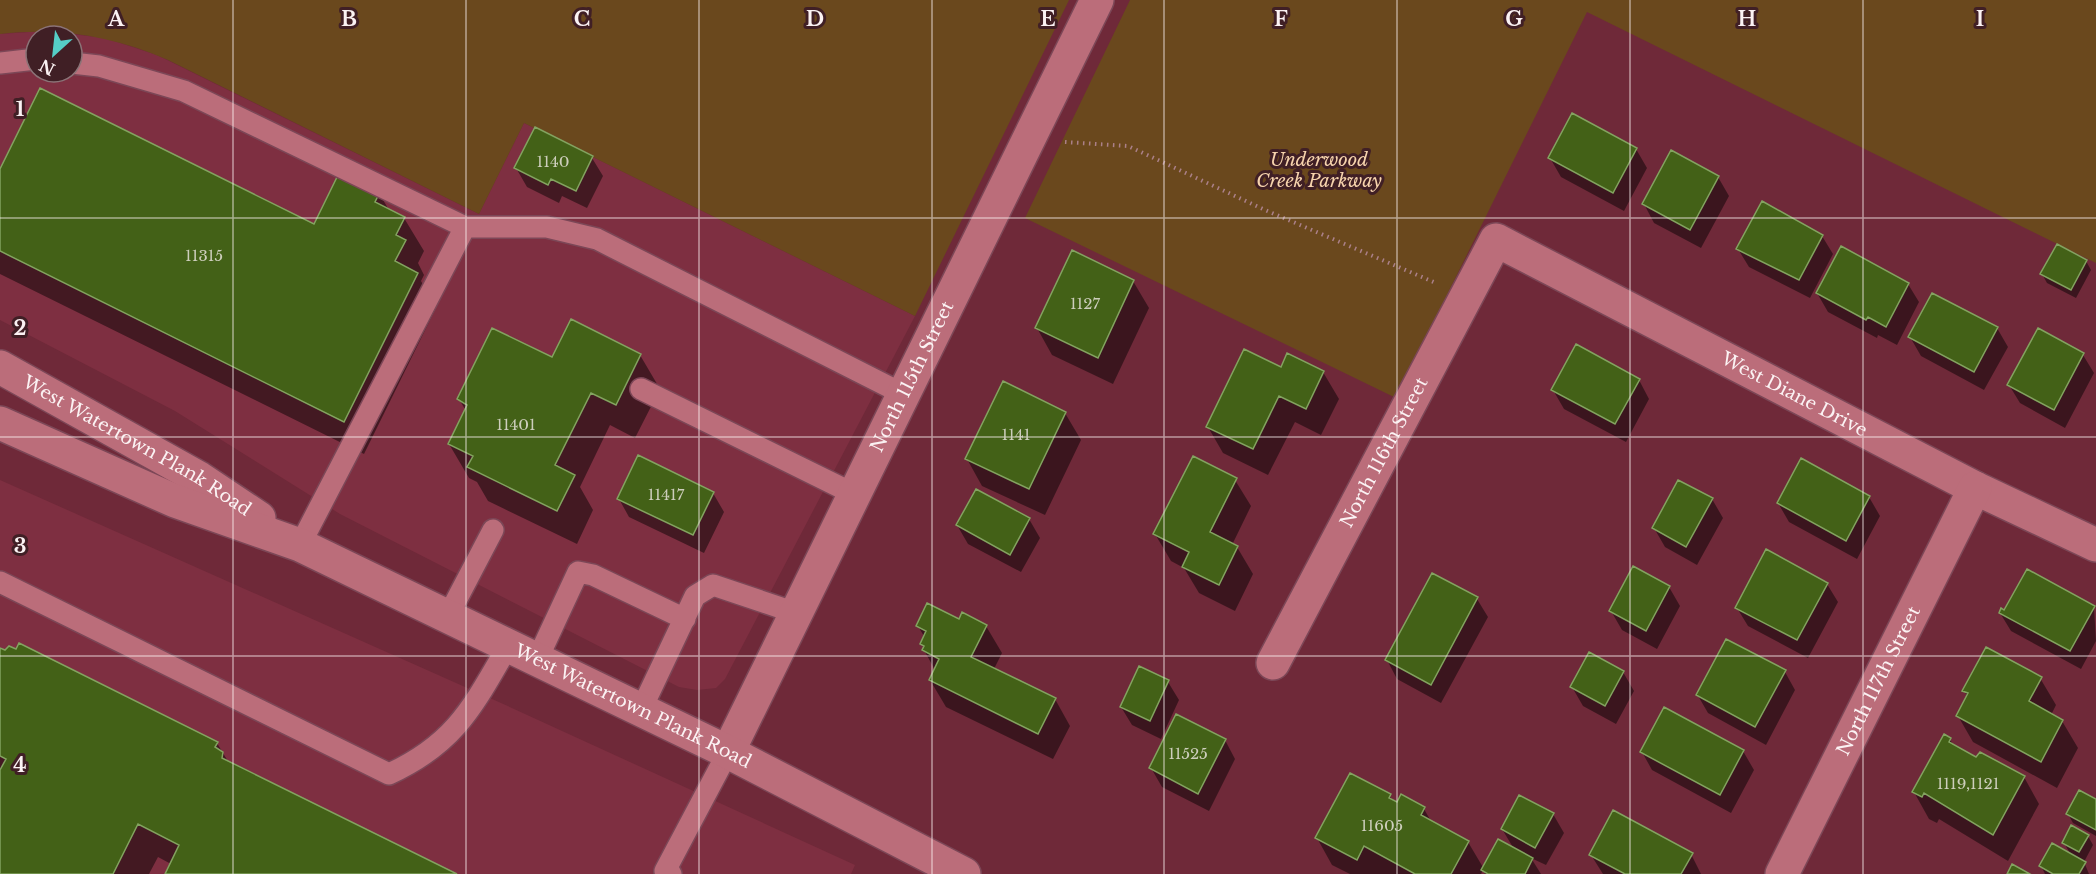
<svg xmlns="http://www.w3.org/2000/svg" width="2096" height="874" viewBox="0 0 2096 874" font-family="'Libre Baskerville',serif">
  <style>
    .built { fill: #7e2f41; fill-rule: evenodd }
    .green { fill: #6a481d }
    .shadow { fill: #0007 }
    .building { fill: #436117; stroke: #83a360; stroke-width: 1.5 }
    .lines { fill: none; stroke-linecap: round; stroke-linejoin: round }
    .service-casing { stroke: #7c4757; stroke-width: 24 }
    .minor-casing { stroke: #7c4757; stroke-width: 36 }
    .tertiary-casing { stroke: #7c4757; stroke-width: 36 }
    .path { stroke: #ab8089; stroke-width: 4; stroke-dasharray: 1.5 4.5; stroke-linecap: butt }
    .service { stroke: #bb6d7a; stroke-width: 21 }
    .minor { stroke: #bb6d7a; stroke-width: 33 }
    .tertiary { stroke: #bb6d7a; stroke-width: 33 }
    .grid { fill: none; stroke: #fbf2f3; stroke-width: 1.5; stroke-opacity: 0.55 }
    .labels { text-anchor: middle; stroke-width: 6; stroke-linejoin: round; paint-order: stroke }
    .number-label { font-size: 15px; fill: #cdcebc }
    .park-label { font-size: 18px; font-style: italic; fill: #f7d4ad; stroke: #401f25 }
    .street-label { font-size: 18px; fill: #fbf2f3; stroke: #401f25 }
    .grid-label { font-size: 20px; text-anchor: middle; font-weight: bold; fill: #fbf2f3; stroke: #401f25; stroke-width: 6; stroke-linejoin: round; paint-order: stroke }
  </style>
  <rect width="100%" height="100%" fill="#6f2939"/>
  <path class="built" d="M45,31L105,38L157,55L479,214L524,123L915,316L725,679L716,688L697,690L679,687L340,514L175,411L0,320V34ZM36,36H72V72H36Z
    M0,480L501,703L855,865L851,874H0Z"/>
  <path class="green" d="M0,0H1069L915,316L524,123L479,214L168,60C114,36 59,27 0,34Z
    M1130,0H2096V263L1587,12L1396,398L1025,218Z"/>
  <path class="shadow" d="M1636,149L1647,168L1624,211L1561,177L1550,158Z
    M592,158L603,176L587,208L562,196L559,203L527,187L516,168Z
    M0,173L315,226L379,193L389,210L404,218L424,251L418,263L424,275L421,281L436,308L364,454L0,274Z
    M1718,177L1729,196L1701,248L1654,223L1644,204Z
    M1822,236L1833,254L1810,298L1749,267L1738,249Z
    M2086,261L2091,270L2076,298L2047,283L2042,274Z
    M1133,281L1149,308L1113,384L1052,355L1037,328Z
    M1908,284L1919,302L1897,345L1878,335L1877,338L1828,312L1817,293Z
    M1997,328L2008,347L1984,390L1921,356L1910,337Z
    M2038,330L2083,355L2094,373L2065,428L2020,403L2009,385Z
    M640,355L660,389L635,438L610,425L580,487L593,510L577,544L488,501L477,482L469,478L449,444L466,411L459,399L553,359Z
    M1281,369L1323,372L1339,399L1321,435L1295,422L1268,475L1223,453L1208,427Z
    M1639,380L1649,399L1626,442L1564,409L1553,390Z
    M1065,413L1081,440L1045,515L982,486L967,459Z
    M1235,480L1251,506L1232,545L1237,547L1253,574L1235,611L1199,593L1184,568L1171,561L1155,534Z
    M713,493L724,512L704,553L629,517L619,499Z
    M1869,497L1880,516L1857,559L1789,522L1778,503Z
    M1712,499L1723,518L1697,565L1665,547L1654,528Z
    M1029,519L1040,538L1021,572L968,544L957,525Z
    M1827,584L1838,602L1808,658L1748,626L1737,608Z
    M1669,587L1680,606L1657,649L1622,630L1611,611Z
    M1477,599L1488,617L1441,703L1397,679L1387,660Z
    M2094,607L2096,641L2081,669L2011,631L2000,613Z
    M959,621L986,626L1002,653L994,669L1055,699L1070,726L1053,759L946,707L930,680L935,670L924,650L922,644L925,638L918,626Z
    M0,649L217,743L229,763L454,874H166L171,864L158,857L149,874H0Z
    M1140,668L1168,682L1179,700L1161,739L1132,725L1121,707Z
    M1623,672L1634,691L1616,724L1583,706L1572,687Z
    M1785,672L1795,690L1766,745L1708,713L1697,694Z
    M2040,678L2056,705L2051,715L2062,721L2078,748L2057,788L1973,742L1958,716L1968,697L1964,691Z
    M1950,739L1954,747L1977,759L2024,777L2039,804L2008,861L1939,819L1937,823L1929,819L1914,792Z
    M1225,740L1235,759L1209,811L1162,787L1151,768Z
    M1743,751L1754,770L1731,813L1652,770L1642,752Z
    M1390,796L1393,802L1424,809L1432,823L1468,842L1484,869L1514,849L1502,829L1553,814L1564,833L1546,865L1531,858L1541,874H1485L1483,870L1481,874H1350L1332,865L1317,838Z
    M2096,801V836L2073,823L2068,814Z
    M2088,836L2093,845L2084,862L2089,874H2045L2041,866L2071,855L2064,843Z
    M1691,854L1701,874H1603L1591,855Z"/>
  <path class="building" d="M40,88L314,224L340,171L380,192L375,202L405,217L396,235L406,240L395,261L418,273L344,422L0,251V169Z
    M1572,113L1637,148L1613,193L1548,158Z
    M535,127L593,156L576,191L551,179L548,185L514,168Z
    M1671,150L1719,176L1690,230L1642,204Z
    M1762,201L1823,235L1799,280L1736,249Z
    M2057,244L2087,260L2071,290L2040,274Z
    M1841,246L1909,283L1886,327L1868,317L1866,320L1816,293Z
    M1072,250L1134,280L1098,358L1035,328Z
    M1932,293L1998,327L1974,372L1908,337Z
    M571,319L641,354L616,405L591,393L555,465L575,475L557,511L467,467L473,456L448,444L467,405L457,399L492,328L552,357Z
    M2038,328L2084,353L2054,410L2007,385Z
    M1576,344L1640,379L1615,424L1551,390Z
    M1244,349L1281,367L1287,353L1324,371L1306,409L1279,396L1253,449L1206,427Z
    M1003,381L1066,412L1029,489L965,459Z
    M638,455L714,492L693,535L617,499Z
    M1193,456L1237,478L1210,532L1238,546L1219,585L1182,567L1189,552L1153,534Z
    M1801,458L1870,496L1846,541L1777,503Z
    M1678,480L1713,498L1686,547L1652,528Z
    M976,489L1030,518L1010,555L956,525Z
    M1766,549L1828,583L1797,640L1735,608Z
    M1633,566L1670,586L1646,631L1609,611Z
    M2027,569L2095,606L2070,651L1999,613L2001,608L2004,610Z
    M1432,573L1478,597L1431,685L1385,660Z
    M927,603L959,619L962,612L987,625L971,657L1056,698L1038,734L929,680L939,659L922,650L924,646L920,644L926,631L916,626Z
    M1726,639L1786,670L1755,727L1696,695Z
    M19,643L218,742L215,747L223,752L222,758L457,874H165L179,845L138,824L113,874H0V770L6,759L0,756V648L5,650L9,646L16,649Z
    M1986,647L2042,677L2029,701L2063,720L2041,762L1956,716L1968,693L1962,691Z
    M1589,652L1624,671L1605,706L1570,687Z
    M1139,666L1169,680L1150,721L1120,707Z
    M1664,707L1744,750L1720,795L1640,752Z
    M1176,714L1226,739L1198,794L1149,768Z
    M1944,734L1951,738L1949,742L1976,757L1980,752L2025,776L1993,835L1924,793L1922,797L1912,792Z
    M1350,773L1391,794L1389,798L1397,802L1401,794L1425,807L1421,815L1469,841L1451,874H1415L1364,846L1357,860L1315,838Z
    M2079,790L2096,799V830L2066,814Z
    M1519,795L1554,813L1535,848L1501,829Z
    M1613,810L1693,853L1681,874H1625L1589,855Z
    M2071,825L2089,835L2079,852L2062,843Z
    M1498,839L1533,858L1525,874H1488L1481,870Z
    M2052,843L2086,862L2079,874H2053L2039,866Z
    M2012,864L2030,874H2007Z"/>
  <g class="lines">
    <g class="service-casing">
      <path id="service" d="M0,63L36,59
        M72,63L99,66L184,91L465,227L300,545
        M465,227H547L597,239L903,394
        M641,389L854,494
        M0,582L389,774C456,743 473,706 508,646
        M448,616L493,530
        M537,660L578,572L593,575L685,619
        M641,710L695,596L713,585L796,613
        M671,874L665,871L728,752"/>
    </g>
    <g class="minor-casing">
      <g id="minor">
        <path id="s1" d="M1273,663L1496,240L1975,488L2096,545"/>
        <path id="s2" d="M728,752L1097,0"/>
        <path id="s3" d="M1782,874L1975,488"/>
      </g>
    </g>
    <g class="tertiary-casing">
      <g id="tertiary">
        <path id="s4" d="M0,367L199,478L259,518"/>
        <path id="s5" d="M0,423L175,501L300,545L728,752L964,874"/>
      </g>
    </g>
    <path class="path" d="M1065,142L1128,146L1265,210L1436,283"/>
    <use href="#service" class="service"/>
    <use href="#minor" class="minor"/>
    <use href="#tertiary" class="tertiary"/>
  </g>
  <path class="grid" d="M233,0V874M466,0V874M699,0V874M932,0V874M1164,0V874M1397,0V874M1630,0V874M1863,0V874M0,218H2096M0,437H2096M0,656H2096"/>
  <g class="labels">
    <g class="number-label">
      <text x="553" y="167">1140</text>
      <text x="204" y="261">11315</text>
      <text x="1085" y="309">1127</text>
      <text x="516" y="430">11401</text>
      <text x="1016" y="440">1141</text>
      <text x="666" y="500">11417</text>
      <text x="1188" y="759">11525</text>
      <text x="1968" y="789">1119,1121</text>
      <text x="1382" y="831">11605</text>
    </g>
    <g class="park-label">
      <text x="1319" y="166">Underwood<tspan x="1319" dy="21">Creek Parkway</tspan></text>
    </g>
    <g class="street-label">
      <text dy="6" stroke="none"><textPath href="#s2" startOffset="418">North 115th Street</textPath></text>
      <text dy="6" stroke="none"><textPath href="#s1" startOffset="814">West Diane Drive</textPath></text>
      <text dy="6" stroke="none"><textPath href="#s4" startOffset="158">West Watertown Plank Road</textPath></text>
      <text dy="6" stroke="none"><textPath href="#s1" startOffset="238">North 116th Street</textPath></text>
      <text dy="6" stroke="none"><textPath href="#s3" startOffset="216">North 117th Street</textPath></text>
      <text dy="6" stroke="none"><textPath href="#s5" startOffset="694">West Watertown Plank Road</textPath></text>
    </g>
  </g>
  <g class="grid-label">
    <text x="116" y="26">A</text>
    <text x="349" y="26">B</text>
    <text x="582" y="26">C</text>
    <text x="815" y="26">D</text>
    <text x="1048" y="26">E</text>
    <text x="1281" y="26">F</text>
    <text x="1514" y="26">G</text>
    <text x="1747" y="26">H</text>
    <text x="1980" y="26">I</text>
    <text x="20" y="116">1</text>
    <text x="20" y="335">2</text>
    <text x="20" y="553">3</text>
    <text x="20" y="772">4</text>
  </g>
  <g transform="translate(54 54) rotate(207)"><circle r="28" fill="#401f25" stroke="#8b7377" stroke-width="1.5"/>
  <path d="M0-4.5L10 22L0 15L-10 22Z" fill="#55cec6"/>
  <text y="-9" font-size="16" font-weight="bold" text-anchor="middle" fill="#fbf2f3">N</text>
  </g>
</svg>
